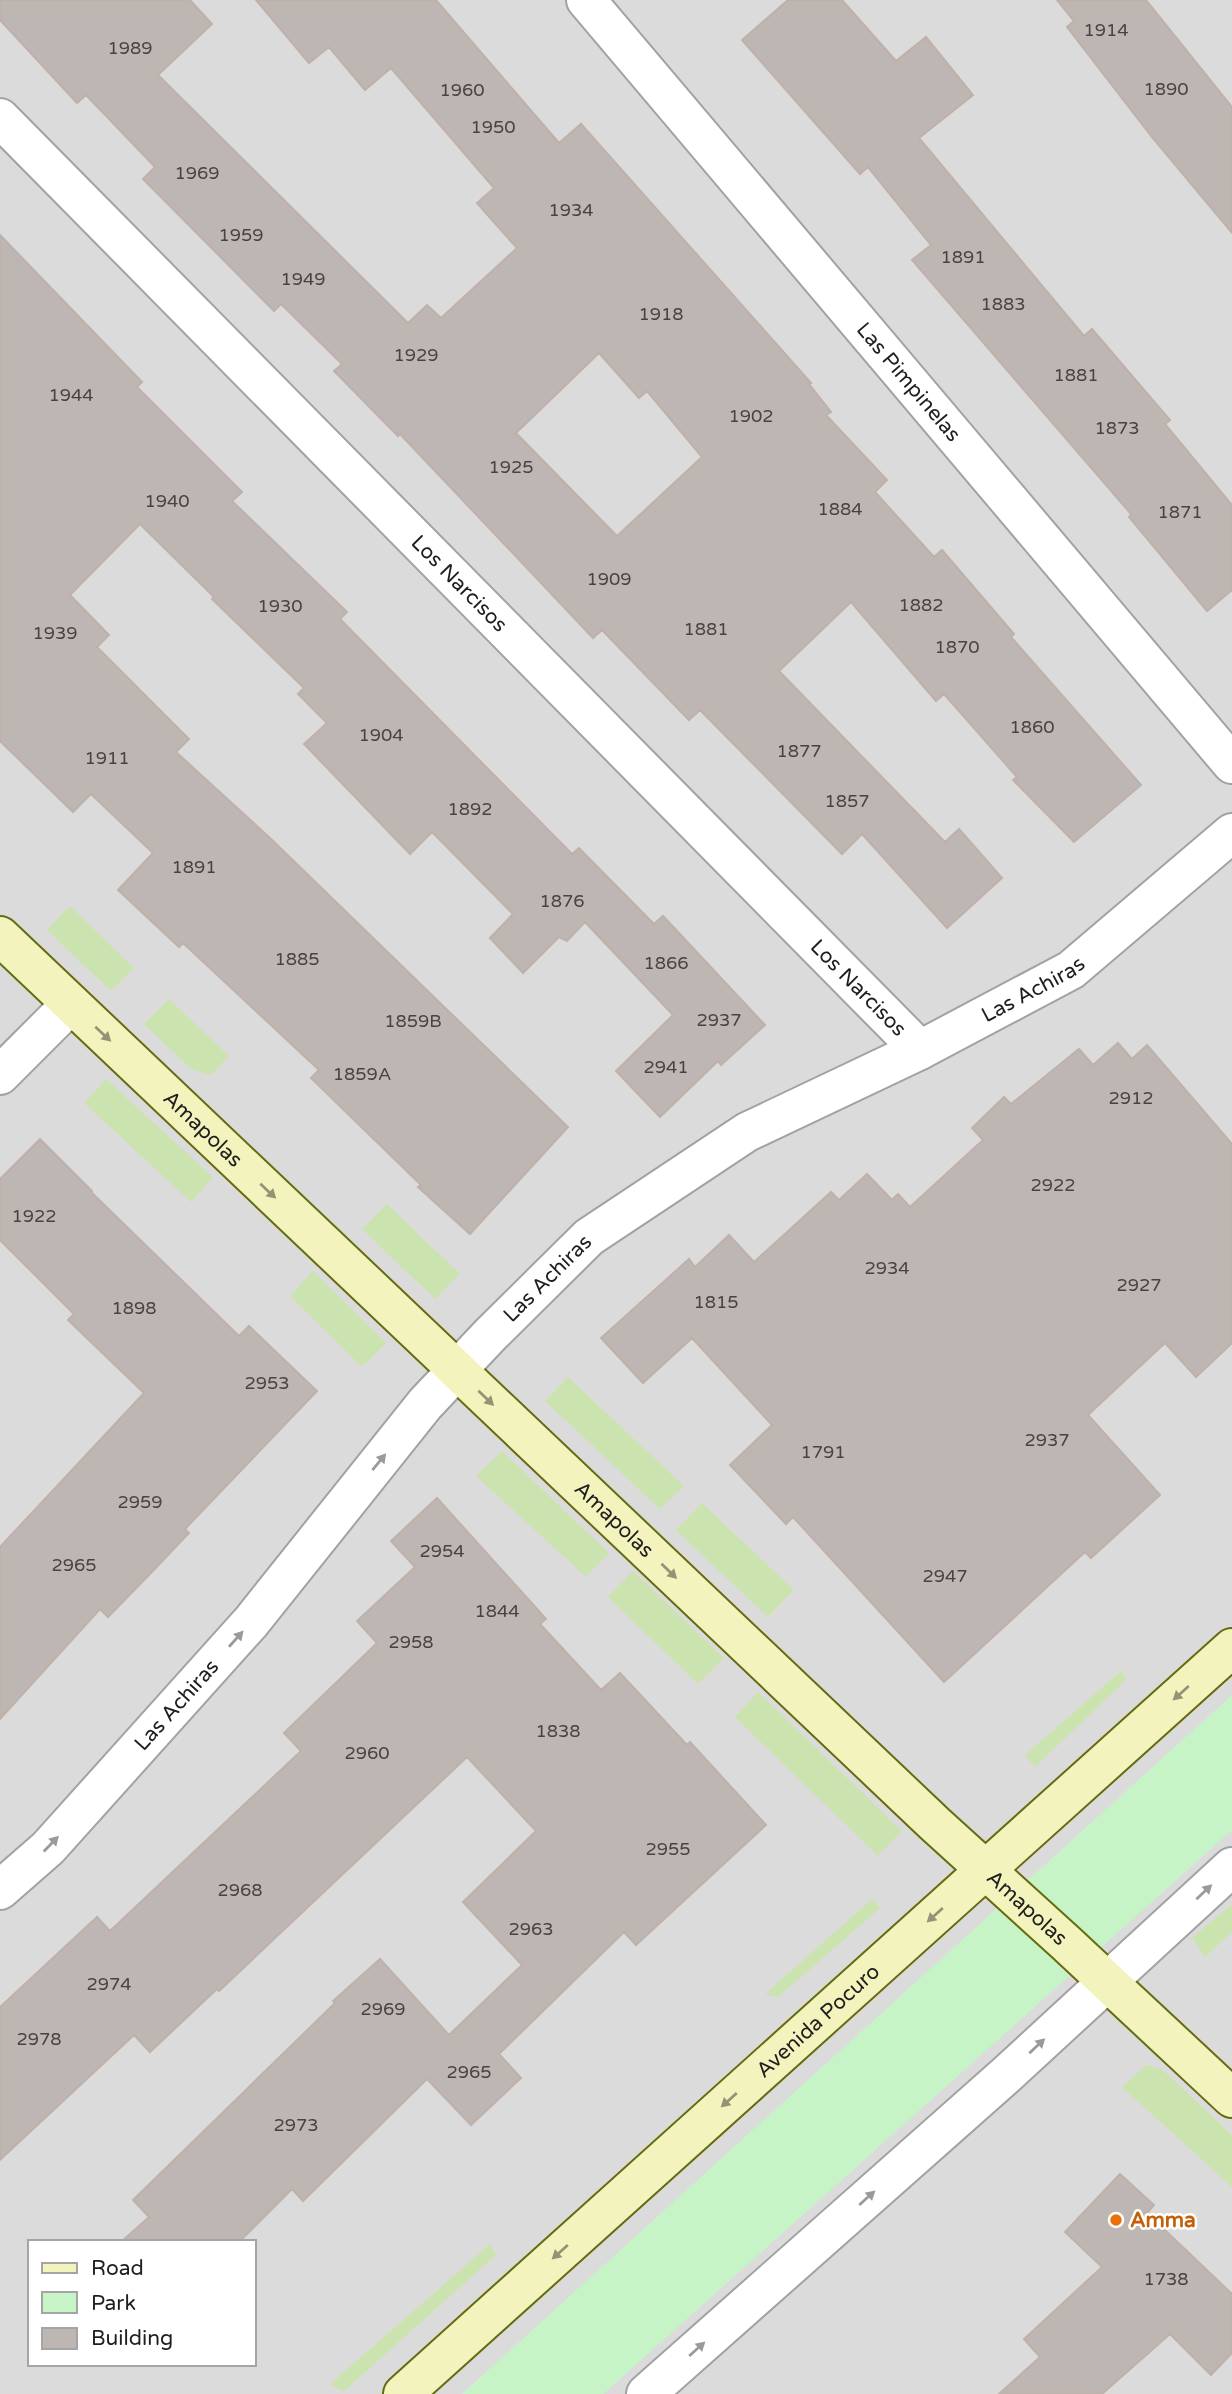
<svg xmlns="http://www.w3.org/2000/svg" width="1232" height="2394" viewBox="0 0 1232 2394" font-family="'Varela Round',sans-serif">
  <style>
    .residential { fill: #dcdbdb; fill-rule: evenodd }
    .grass { fill: #cbe4af }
    .park { fill: #c6f4c7 }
    .building { fill: #beb6b2; stroke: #beb1a9; stroke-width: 2; fill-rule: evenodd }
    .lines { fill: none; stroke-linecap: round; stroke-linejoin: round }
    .street-casing { stroke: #a2a2a2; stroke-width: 42 }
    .secondary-casing { stroke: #656b0f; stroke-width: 42 }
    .street { stroke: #fff; stroke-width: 38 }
    .secondary { stroke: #f3f3bd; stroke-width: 38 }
    .oneway { fill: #939375 }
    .oneway2 { fill: #9a9a9a }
    .food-dot { fill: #e8710a; stroke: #fff; stroke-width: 2.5 }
    .labels { text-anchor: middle; stroke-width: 5; stroke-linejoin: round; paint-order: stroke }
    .number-label { font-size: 18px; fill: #464443 }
    .street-label { font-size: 21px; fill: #1e1e1e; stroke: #fff }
    .food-label { font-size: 21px; font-weight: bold; fill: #c56008; stroke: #fff; text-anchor: start }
  </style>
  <rect width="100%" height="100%" fill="#eeebe5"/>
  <path class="residential" d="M0,0H1232V2394H0ZM30,2242H254V2364H30Z"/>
  <path class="grass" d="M70,906L134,968L111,991L47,930Z
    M169,999L229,1056L211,1075L191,1069L144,1024Z
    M106,1079L213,1177L191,1202L84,1103Z
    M387,1204L460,1274L435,1299L362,1229Z
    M313,1271L386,1343L362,1367L290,1296Z
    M568,1377L684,1486L660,1509L545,1401Z
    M502,1451L609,1553L586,1577L476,1476Z
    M702,1503L794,1590L768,1617L676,1530Z
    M633,1571L724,1658L698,1684L608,1597Z
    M1122,1670L1126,1680L1035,1767L1025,1755Z
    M758,1692L902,1831L878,1856L735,1717Z
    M872,1899L880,1908L778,1997L765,1994Z
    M1232,1904V1932L1205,1957L1192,1938Z
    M1146,2065L1162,2069L1232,2135V2187L1122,2087Z
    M490,2244L496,2255L343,2392L330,2384Z"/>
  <path class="park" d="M1232,1695V1830L603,2394H462Z"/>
  <path class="building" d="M0,0H190L212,24L158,75L408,323L427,305L441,318L517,248L477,203L494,188L391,68L365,90L329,47L309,63L256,0H436L559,143L581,124L811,383L809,384L831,412L826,415L887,480L875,492L934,557L942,550L1014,634L1011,637L1141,785L1074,842L1013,780L1017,777L944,694L936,701L851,602L779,671L945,842L959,829L1002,878L947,928L862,834L842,854L700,710L689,720L602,630L593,638L400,434L398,436L334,371L342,364L281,304L274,311L143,179L155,167L86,95L77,103L0,20ZM599,353L639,398L647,391L702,457L617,536L516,433Z
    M788,0H842L896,61L926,37L973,95L919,138L1084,336L1092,329L1170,420L1165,424L1232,505V590L1207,611L1129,517L1131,514L912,260L931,245L868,167L860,174L742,40Z
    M1057,0H1146L1232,107V233L1152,137L1067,27L1074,21Z
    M0,235L142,382L137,387L242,492L232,501L347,612L340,619L572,854L579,848L654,924L663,916L765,1025L721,1065L718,1061L660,1117L616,1071L673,1015L585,922L567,941L559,937L523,973L490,938L513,914L432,832L410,854L304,744L327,723L298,694L304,688L212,599L214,597L140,524L70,595L109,635L97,647L189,739L176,752L270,838L568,1127L470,1234L418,1187L421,1185L311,1078L319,1070L183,943L179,947L118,890L153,853L91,794L73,812L0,741Z
    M1118,1043L1132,1059L1147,1045L1232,1144V1343L1196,1377L1165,1343L1088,1415L1160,1495L1091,1558L1085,1552L944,1682L793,1517L786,1524L730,1465L772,1425L692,1338L643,1383L601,1338L689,1259L695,1267L729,1235L754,1262L831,1192L839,1200L867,1174L892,1200L898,1194L910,1207L983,1140L972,1128L1004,1097L1011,1104L1079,1049L1093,1065Z
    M40,1139L92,1191L91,1192L239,1336L249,1326L317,1391L185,1529L189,1533L148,1576L108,1617L100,1609L0,1719V1547L144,1393L68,1320L74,1314L0,1240V1179Z
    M437,1498L546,1619L540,1624L601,1690L620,1673L687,1745L690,1742L766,1825L636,1945L624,1932L499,2054L521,2078L471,2125L427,2079L303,2201L292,2189L239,2242H121L149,2217L133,2200L335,2003L333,2001L380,1959L449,2035L522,1965L463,1902L536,1831L467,1757L219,1991L217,1989L150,2052L134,2035L0,2160V2007L97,1917L110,1931L301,1751L284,1733L377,1643L357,1621L415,1567L391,1541Z
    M1120,2174L1154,2205L1147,2213L1232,2294V2353L1211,2375L1170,2334L1102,2394H999L1040,2357L1024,2339L1102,2267L1065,2232Z"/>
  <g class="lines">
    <g class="street-casing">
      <g id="street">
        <path id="s1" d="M586,0L1232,764"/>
        <path id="s2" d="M0,118L920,1050"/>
        <path d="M0,1075L71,1004"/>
        <path id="s3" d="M0,1890L48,1848L251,1622L425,1404L490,1335L589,1237L747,1132L920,1050L1071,970L1232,833"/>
        <path d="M646,2394L1006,2075L1232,1867"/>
      </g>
    </g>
    <g class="secondary-casing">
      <g id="secondary">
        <path id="s4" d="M0,936L935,1824L1066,1943L1232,2098"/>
        <path id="s5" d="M403,2394L1232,1648"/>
      </g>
    </g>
    <use href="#street" class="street"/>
    <use href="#secondary" class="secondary"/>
  </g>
  <defs><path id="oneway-solid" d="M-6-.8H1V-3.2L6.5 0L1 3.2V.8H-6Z" transform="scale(1.75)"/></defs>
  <g class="oneway">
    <use href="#oneway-solid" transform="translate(103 1034) rotate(43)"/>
    <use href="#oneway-solid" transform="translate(268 1191) rotate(43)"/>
    <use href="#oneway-solid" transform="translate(486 1398) rotate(44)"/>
    <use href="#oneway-solid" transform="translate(669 1571) rotate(44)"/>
    <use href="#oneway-solid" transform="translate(1181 1693) rotate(138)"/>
    <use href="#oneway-solid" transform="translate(935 1915) rotate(138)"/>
    <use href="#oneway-solid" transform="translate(729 2100) rotate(138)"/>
    <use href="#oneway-solid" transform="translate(560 2252) rotate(138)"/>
  </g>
  <g class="oneway2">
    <use href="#oneway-solid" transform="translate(379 1462) rotate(-51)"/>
    <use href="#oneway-solid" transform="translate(236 1639) rotate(-48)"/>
    <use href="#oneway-solid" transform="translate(51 1844) rotate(-46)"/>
    <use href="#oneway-solid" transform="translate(1204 1892) rotate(-43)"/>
    <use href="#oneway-solid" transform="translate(1037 2046) rotate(-43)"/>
    <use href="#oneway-solid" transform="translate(867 2198) rotate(-42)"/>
    <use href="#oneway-solid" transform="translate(697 2349) rotate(-42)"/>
  </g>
  <circle class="food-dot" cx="1116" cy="2220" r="7"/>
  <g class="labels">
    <g class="number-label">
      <text x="1106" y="36">1914</text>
      <text x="130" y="54">1989</text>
      <text x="1166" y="95">1890</text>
      <text x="462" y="96">1960</text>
      <text x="493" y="133">1950</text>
      <text x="197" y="179">1969</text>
      <text x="571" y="216">1934</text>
      <text x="241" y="241">1959</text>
      <text x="963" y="263">1891</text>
      <text x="303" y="285">1949</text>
      <text x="1003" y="310">1883</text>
      <text x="661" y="320">1918</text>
      <text x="416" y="361">1929</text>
      <text x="1076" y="381">1881</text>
      <text x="71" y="401">1944</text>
      <text x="751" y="422">1902</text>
      <text x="1117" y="434">1873</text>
      <text x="511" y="473">1925</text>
      <text x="167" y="507">1940</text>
      <text x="840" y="515">1884</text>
      <text x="1180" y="518">1871</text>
      <text x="609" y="585">1909</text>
      <text x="921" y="611">1882</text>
      <text x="280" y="612">1930</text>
      <text x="706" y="635">1881</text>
      <text x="55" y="639">1939</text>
      <text x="957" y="653">1870</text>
      <text x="1032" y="733">1860</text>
      <text x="381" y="741">1904</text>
      <text x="799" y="757">1877</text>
      <text x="107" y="764">1911</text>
      <text x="847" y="807">1857</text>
      <text x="470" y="815">1892</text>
      <text x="194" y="873">1891</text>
      <text x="562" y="907">1876</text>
      <text x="297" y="965">1885</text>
      <text x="666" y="969">1866</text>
      <text x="719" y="1026">2937</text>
      <text x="413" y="1027">1859B</text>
      <text x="666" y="1073">2941</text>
      <text x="362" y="1080">1859A</text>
      <text x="1131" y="1104">2912</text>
      <text x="1053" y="1191">2922</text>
      <text x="34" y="1222">1922</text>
      <text x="887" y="1274">2934</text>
      <text x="1139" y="1291">2927</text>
      <text x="716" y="1308">1815</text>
      <text x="134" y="1314">1898</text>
      <text x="267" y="1389">2953</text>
      <text x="1047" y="1446">2937</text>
      <text x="823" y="1458">1791</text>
      <text x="140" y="1508">2959</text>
      <text x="442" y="1557">2954</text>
      <text x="74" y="1571">2965</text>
      <text x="945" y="1582">2947</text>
      <text x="497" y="1617">1844</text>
      <text x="411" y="1648">2958</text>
      <text x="558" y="1737">1838</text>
      <text x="367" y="1759">2960</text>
      <text x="668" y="1855">2955</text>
      <text x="240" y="1896">2968</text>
      <text x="531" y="1935">2963</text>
      <text x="109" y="1990">2974</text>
      <text x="383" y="2015">2969</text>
      <text x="39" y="2045">2978</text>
      <text x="469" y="2078">2965</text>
      <text x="296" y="2131">2973</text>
      <text x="1166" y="2285">1738</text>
    </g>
    <g class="street-label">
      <text dy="7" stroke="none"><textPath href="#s1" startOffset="500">Las Pimpinelas</textPath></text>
      <text dy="7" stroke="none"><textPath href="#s2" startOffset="654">Los Narcisos</textPath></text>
      <text dy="7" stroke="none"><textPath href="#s2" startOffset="1222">Los Narcisos</textPath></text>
      <text dy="7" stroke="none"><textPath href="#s3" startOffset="1390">Las Achiras</textPath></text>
      <text dy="7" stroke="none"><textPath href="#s4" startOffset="280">Amapolas</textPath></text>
      <text dy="7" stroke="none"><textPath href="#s3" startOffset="822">Las Achiras</textPath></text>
      <text dy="7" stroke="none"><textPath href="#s4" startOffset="847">Amapolas</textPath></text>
      <text dy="7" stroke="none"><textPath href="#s3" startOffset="256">Las Achiras</textPath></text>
      <text dy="7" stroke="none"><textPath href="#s4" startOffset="1414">Amapolas</textPath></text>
      <text dy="7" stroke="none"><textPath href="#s5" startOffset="558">Avenida Pocuro</textPath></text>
    </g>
    <g class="food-label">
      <text x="1130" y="2227">Amma</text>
    </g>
  </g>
  <rect x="28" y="2240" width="228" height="126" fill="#ffffff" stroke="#a5a5a5" stroke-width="2"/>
  <rect x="42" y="2263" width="35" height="10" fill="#f3f3bd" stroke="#a5a5a5" stroke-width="2"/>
  <text x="91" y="2275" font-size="21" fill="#1e1e1e">Road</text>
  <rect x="42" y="2292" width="35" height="21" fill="#c6f4c7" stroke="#a5a5a5" stroke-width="2"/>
  <text x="91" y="2310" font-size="21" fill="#1e1e1e">Park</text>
  <rect x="42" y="2328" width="35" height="21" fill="#beb6b2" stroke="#a5a5a5" stroke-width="2"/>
  <text x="91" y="2345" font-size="21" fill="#1e1e1e">Building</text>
</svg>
